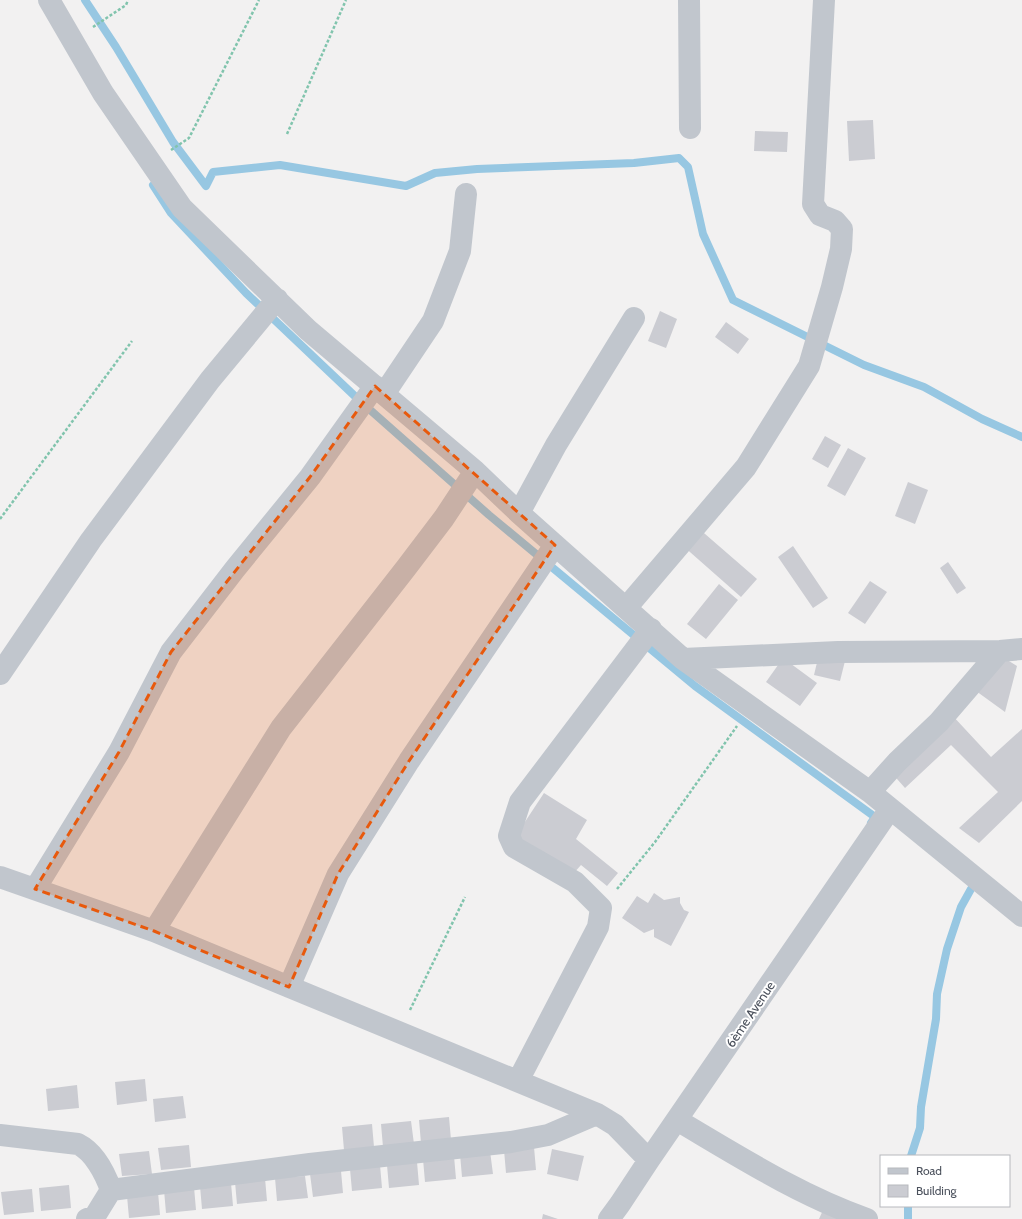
<svg xmlns="http://www.w3.org/2000/svg" width="1022" height="1219" viewBox="0 0 1022 1219" font-family="Cabin,sans-serif">
  <style>
    .lines { fill: none; stroke-linecap: round; stroke-linejoin: round }
    .stream { stroke: #97c7e2; stroke-width: 8 }
    .building { fill: #cbccd2 }
    .path { stroke: #81c4ad; stroke-width: 2.5; stroke-dasharray: 3 2; stroke-linecap: butt }
    .street { stroke: #c1c6cd; stroke-width: 22 }
    .marked { fill: #e8590c; fill-opacity: 0.2; stroke: #e8590c; stroke-width: 3; stroke-dasharray: 8 5; stroke-linejoin: round }
    .labels { text-anchor: middle; stroke-width: 4; stroke-linejoin: round; paint-order: stroke }
    .street-label { font-size: 13px; fill: #4b515c; stroke: #fff }
  </style>
  <rect width="100%" height="100%" fill="#f2f1f1"/>
  <g class="lines">
    <path class="stream" d="M85,0L116,47L173,142L206,186L213,172L280,165L406,186L435,173L477,169L634,163L679,158L688,167L703,234L733,300L864,365L924,387L982,419L1022,437
      M153,185L171,213L246,293L360,401L489,515L695,686L875,817L871,823
      M911,1156L920,1128L921,1107L936,1019L937,994L947,949L961,907L971,889
      M908,1206V1219"/>
  </g>
  <path class="building" d="M873,120L875,159L849,161L847,121Z
    M755,131L788,132L787,152L754,151Z
    M660,311L677,319L666,348L648,341Z
    M726,322L749,339L738,354L715,337Z
    M825,436L841,445L828,468L812,459Z
    M848,448L866,458L845,496L827,486Z
    M908,482L928,490L915,524L895,516Z
    M697,527L757,579L741,597L682,545Z
    M793,546L828,598L813,608L778,557Z
    M948,562L966,588L957,594L940,568Z
    M870,581L887,592L865,624L848,613Z
    M719,584L738,600L706,639L687,624Z
    M819,654L845,661L840,681L814,675Z
    M783,658L817,683L800,706L766,682Z
    M1004,658L1017,666L1005,712L976,691Z
    M951,714L991,757L1022,729V801L979,843L959,828L998,792L951,745L905,788L890,771Z
    M544,793L587,820L576,839L618,873L607,886L581,865L573,874L513,840Z
    M654,893L664,900L680,897V903L684,910L689,912L671,946L654,937V929L644,933L622,918L637,896L648,903Z
    M145,1079L147,1101L117,1105L115,1082Z
    M77,1085L79,1108L48,1111L46,1089Z
    M183,1096L186,1118L155,1122L153,1099Z
    M449,1117L451,1140L421,1143L419,1120Z
    M411,1121L414,1144L383,1147L381,1124Z
    M372,1124L374,1147L344,1150L342,1127Z
    M189,1145L191,1167L161,1170L158,1148Z
    M534,1147L536,1170L506,1173L504,1150Z
    M552,1149L584,1156L578,1181L547,1174Z
    M149,1151L152,1174L122,1176L119,1154Z
    M490,1151L493,1174L462,1177L460,1154Z
    M454,1156L456,1179L425,1182L423,1159Z
    M417,1162L419,1185L389,1188L387,1165Z
    M380,1165L382,1188L352,1191L350,1169Z
    M341,1171L343,1193L313,1197L310,1174Z
    M305,1176L308,1198L277,1201L275,1178Z
    M265,1178L267,1201L237,1204L235,1182Z
    M231,1183L233,1206L202,1209L200,1186Z
    M69,1185L71,1208L41,1211L39,1188Z
    M194,1187L196,1210L166,1213L164,1190Z
    M32,1189L34,1212L4,1215L1,1192Z
    M158,1192L160,1215L129,1218L127,1196Z
    M824,1208L850,1219H819Z
    M543,1214L558,1219H542Z"/>
  <g class="lines">
    <path class="path" d="M93,27L126,5L128,0
      M287,134L346,0
      M171,150L189,138L259,0
      M0,519L132,341
      M617,889L655,842L737,726
      M410,1010L465,897"/>
    <path class="street" d="M49,0L103,93L182,208L308,330L475,471L519,513L683,659L870,792L1022,916
      M689,0L690,128
      M384,394L433,321L460,251L466,194
      M519,513L556,445L634,318
      M626,608L746,467L809,366L832,287L841,249L842,229L835,221L820,215L813,204L824,0
      M683,659L838,652L1000,651L1022,649
      M0,674L91,540L210,380L277,299
      M870,792L897,762L939,722L1000,651
      M0,877L154,931L597,1114L615,1125L649,1160
      M35,889L119,752L171,652L235,569L310,477L375,386
      M154,931L281,728L406,568L444,518L475,471
      M289,987L338,874L409,761L555,545
      M518,1081L598,927L601,908L575,882L514,847L509,836L520,802L651,629
      M677,1120C738,1156 799,1195 867,1219
      M0,1135L78,1144C94,1152 105,1173 111,1190
      M87,1219L95,1216L111,1190L310,1164L511,1142L548,1135L597,1114
      M609,1219L620,1204L649,1160L890,809"/>
  </g>
  <path class="marked" d="M375,386L555,545L409,761L338,874L289,987L154,931L35,889L119,752L171,652L310,477Z"/>
  <g class="labels">
    <g class="street-label">
      <text transform="translate(750 1014) rotate(-56)" y="5">6ème Avenue</text>
    </g>
  </g>
  <rect x="880" y="1155" width="130" height="52" fill="#ffffff" stroke="#b7b9be"/>
  <rect x="888" y="1168" width="20" height="6" fill="#c1c6cd" stroke="#b7b9be"/>
  <text x="916" y="1175" font-size="12" fill="#4b515c">Road</text>
  <rect x="888" y="1185" width="20" height="12" fill="#cbccd2" stroke="#b7b9be"/>
  <text x="916" y="1195" font-size="12" fill="#4b515c">Building</text>
</svg>
